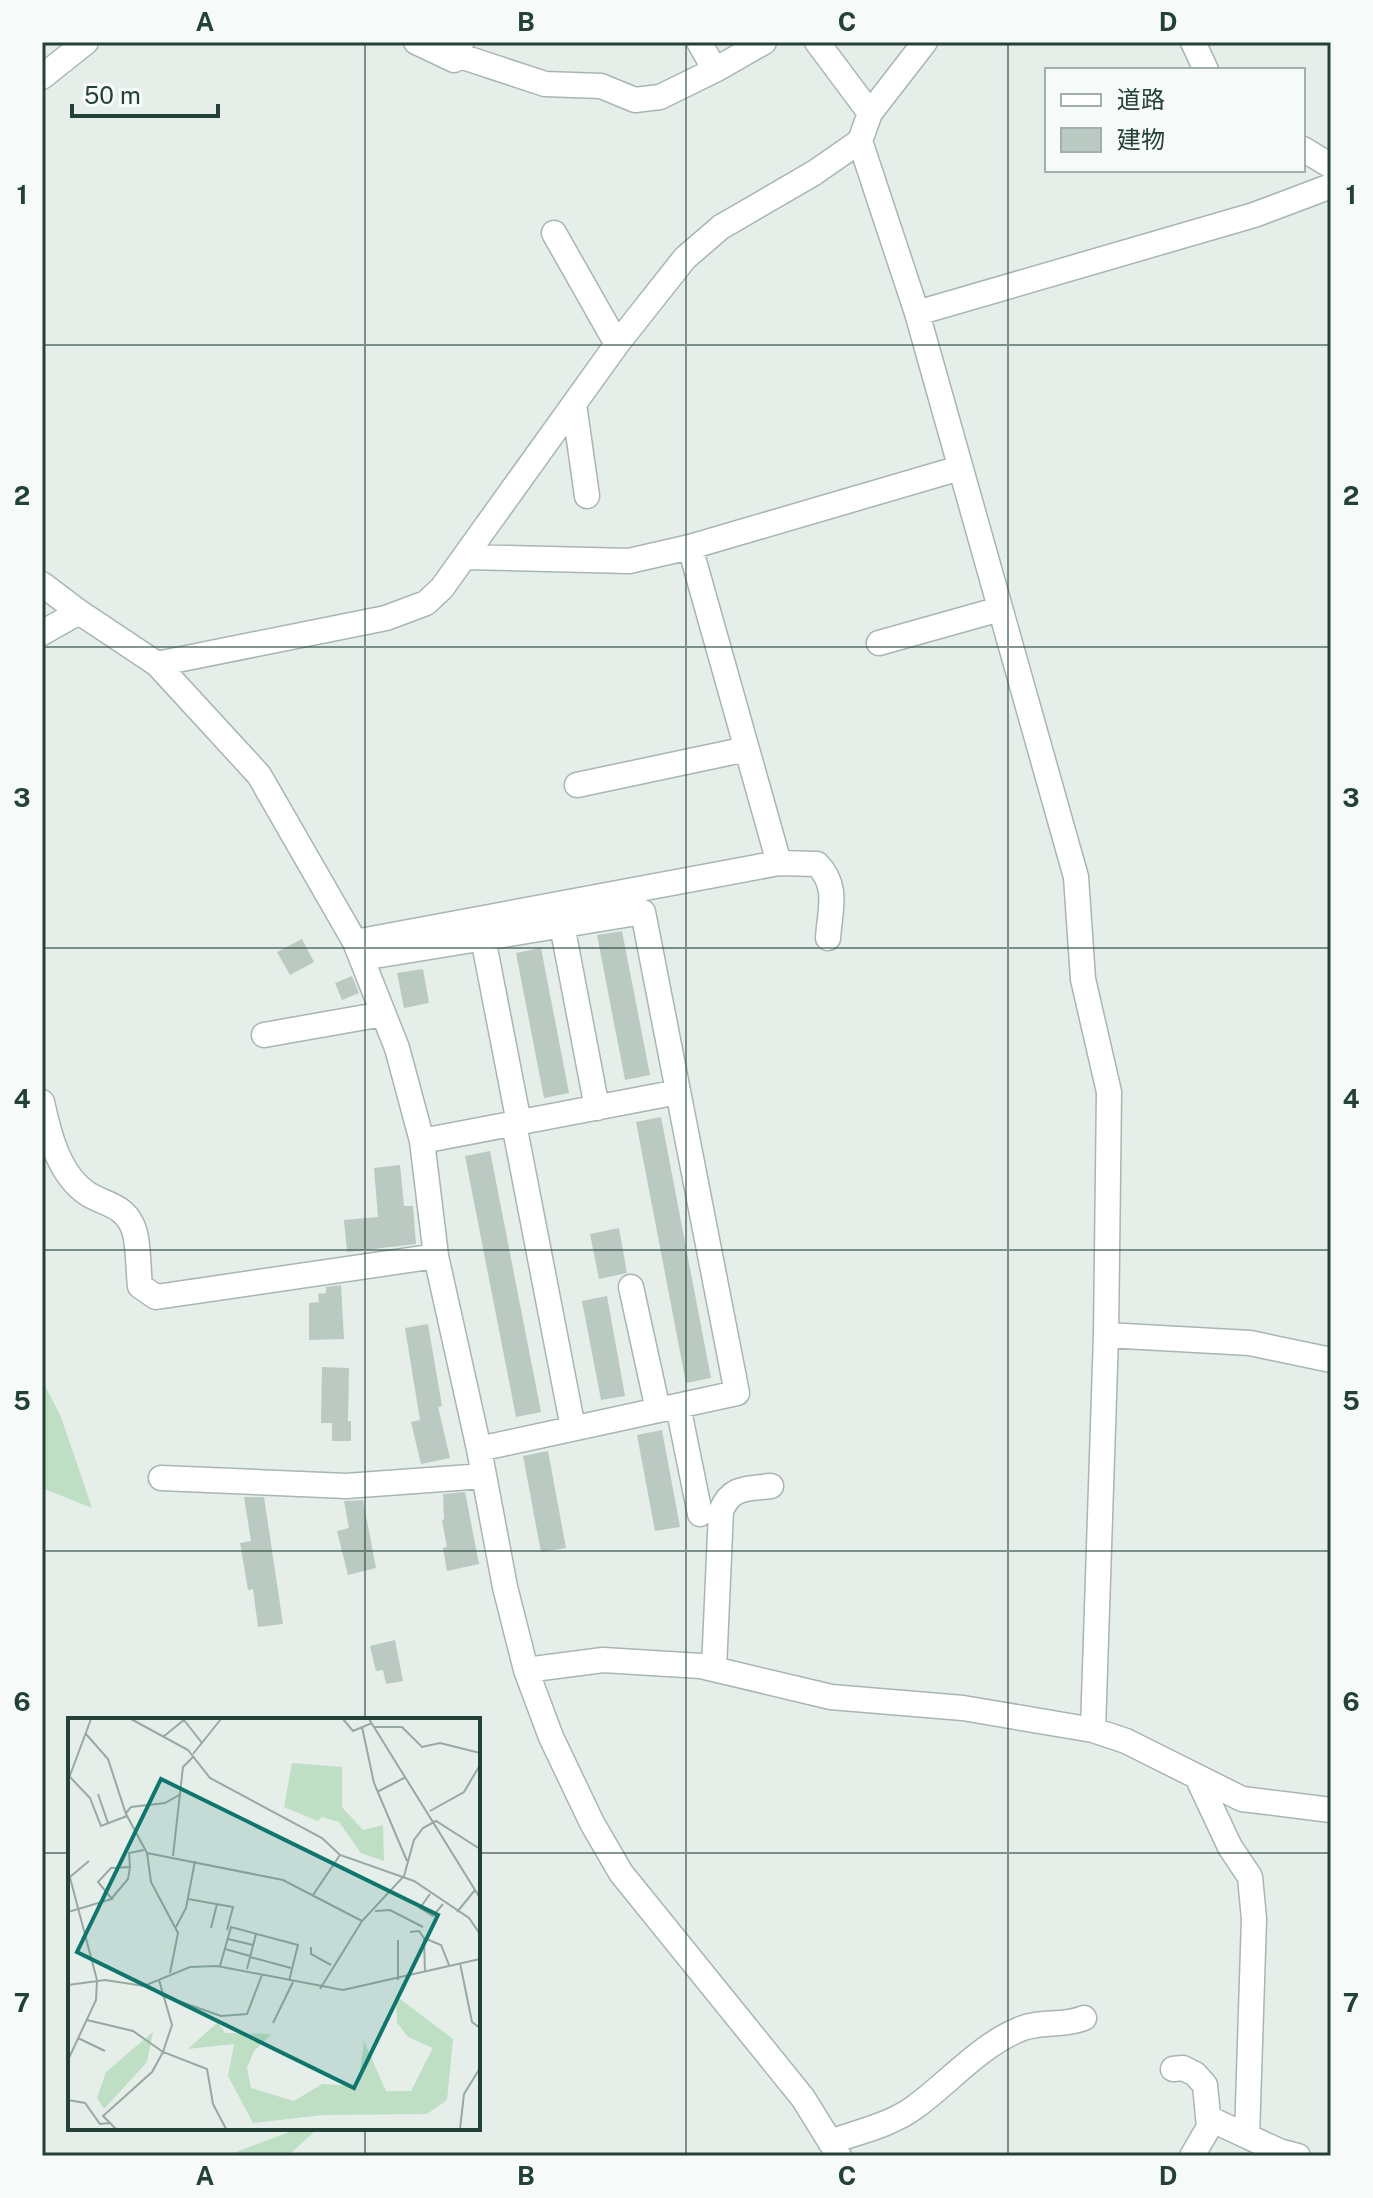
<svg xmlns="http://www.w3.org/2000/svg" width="1373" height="2198" viewBox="0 0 1373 2198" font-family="'Public Sans','Noto Sans JP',sans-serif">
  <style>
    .green { fill: #bedfc4 }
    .building { fill: #bac9c2 }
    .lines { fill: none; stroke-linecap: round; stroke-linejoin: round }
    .minor-casing { stroke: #a7b7b0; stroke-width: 27 }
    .minor { stroke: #fff; stroke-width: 24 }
    .grid { fill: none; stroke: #234137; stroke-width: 2; stroke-opacity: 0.55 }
    .inset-road { fill: none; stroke: #97a9a2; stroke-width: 2 }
    .view { fill: #0f766e; fill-opacity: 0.15; stroke: #0f766e; stroke-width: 4 }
    .inset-edge { fill: none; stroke: #234137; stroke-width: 4 }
    .neatline { fill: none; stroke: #234137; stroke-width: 3 }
    .grid-label { font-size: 26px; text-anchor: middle; font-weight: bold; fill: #234137 }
  </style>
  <rect width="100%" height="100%" fill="#e5eee9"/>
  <path class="green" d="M42,1380L61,1417L92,1508L42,1488Z
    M300,2128H318L288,2156H225Z"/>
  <path class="building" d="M622,931L650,1075L625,1080L597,935Z
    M302,939L314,962L290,975L277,952Z
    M541,948L569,1093L544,1098L516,953Z
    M423,969L429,1003L404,1008L397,973Z
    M352,976L359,993L342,1000L335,983Z
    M661,1117L711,1378L686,1383L636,1122Z
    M490,1151L541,1412L516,1417L465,1156Z
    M400,1165L404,1206H413L416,1244L347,1252L344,1220L378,1217L374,1168Z
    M619,1228L627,1273L599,1279L590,1234Z
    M341,1285L344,1339L309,1340V1303L319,1302L318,1294L326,1293V1287Z
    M607,1296L625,1396L601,1400L582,1301Z
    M428,1324L442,1406L438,1407L450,1458L421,1464L411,1422L420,1420L405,1328Z
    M322,1367L349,1368L348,1421H351V1441H332V1423H321Z
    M662,1430L680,1527L655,1531L637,1435Z
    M548,1451L566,1548L541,1552L523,1456Z
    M465,1492L479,1564L447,1571L443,1548L447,1547L442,1520L444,1519L443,1494Z
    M244,1497H264L283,1624L258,1627L253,1589L248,1590L240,1543L251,1541Z
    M363,1500L376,1568L348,1575L337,1531L349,1528L344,1501Z
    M395,1640L403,1681L386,1684L383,1670L376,1671L370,1646Z"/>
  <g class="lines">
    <g class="minor-casing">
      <path id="minor" d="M416,42L454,60L461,44
        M699,42L715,70L764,42
        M817,42L870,113
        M1193,42L1206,70
        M457,55L545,84L601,86L635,100L660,97L715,70
        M42,77L86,42
        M860,141L917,313L1076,877L1083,979L1109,1092L1106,1335L1093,1730
        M1303,149L1331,166
        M554,233L617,344
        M917,313L1254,215L1331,186
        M574,404L587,496
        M465,557L629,561L690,547L960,468
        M42,584L79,612L157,664L259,775L355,942L397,1048L422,1141L436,1256L479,1449L505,1587L526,1670L551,1737L592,1823L621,1873L803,2098L839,2156
        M42,633L79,612
        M879,643L1000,609
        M157,664L386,618L426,603L442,588L617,344L685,258L721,227L814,173L860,141L870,113L925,42
        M577,785L747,749
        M779,863L817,864C839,886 830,909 828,938
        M562,925L597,1108
        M483,938L519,1123
        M355,942L779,863L690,547
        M362,958L643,912L737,1393L479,1449
        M264,1035L383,1014
        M42,1102C49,1135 59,1175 88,1194C104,1204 123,1205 132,1225C139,1238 138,1270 140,1286L156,1297L436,1256
        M514,1124L573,1428
        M422,1141L678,1092
        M631,1287L658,1410
        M1106,1335L1250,1343L1331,1360
        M678,1406L700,1514
        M161,1478L346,1486L484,1476
        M714,1669L721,1511C731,1486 747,1489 771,1486
        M526,1670L603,1660L701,1666L831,1697L963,1708L1093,1730L1126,1741L1242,1799L1331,1810
        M1197,1777L1230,1847L1250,1877L1254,1919L1247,2136
        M1173,2069L1183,2068L1195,2074L1205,2085L1209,2127L1192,2156
        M1208,2118L1279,2151L1298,2156
        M830,2142C858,2132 891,2125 915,2107C948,2083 980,2046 1018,2030C1039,2020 1062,2027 1084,2018"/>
    </g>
    <use href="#minor" class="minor"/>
  </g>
  <path class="grid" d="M365,42V1720M686,42V2156M1008,42V2156M42,345H1331M42,647H1331M42,948H1331M42,1250H1331M42,1551H1331M42,1853H70M478,1853H1331M365,2128V2156"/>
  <g transform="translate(68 1718)">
    <rect width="412" height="412" fill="#e5eee9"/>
    <path d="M224,45L274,49V89L295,112L315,107L316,143L293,135L271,104L254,99L250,103L216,89ZM328,278L385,321L379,382L359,396L254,397L185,405L160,358L166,326L120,331L150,304L157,315L204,316L186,333L179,350L183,370L226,383L254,366L290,368L296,323L318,373H343L365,330L340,319L329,305ZM85,314L79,344L36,391L29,380L38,354Z" fill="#bedfc4"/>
    <path class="inset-road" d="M63,1L120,32L142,60L254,120L272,137L346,163L401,200L412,216M275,1L285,13L304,5M301,1L412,180M116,2L134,25M294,9L306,65L339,143M306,9H334L354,29L372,25L412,35M18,16L40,41L58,96L79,135L83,164L110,215L102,255M95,19L117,1M125,36L153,1M2,59L22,80L33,108L59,98M1,60L23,1M309,74L338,59M30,76L40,105M362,93L396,74L412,47M58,95L63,89L97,85L113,76M79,135L215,162L294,203M105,138L115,49L126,38M0,152L29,262L28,282L0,342M2,159L21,143M362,176L352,190L365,198L375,186M245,177L272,137M44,180L60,161L62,149M120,181L165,189L159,212M307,193L322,192L355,209M0,194L44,181L30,164L43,150L62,149L61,135L76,132M389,194L407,172M108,209L118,190L127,143M143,210L149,186M342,214L351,213L356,220L357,254M356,220L373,227L381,247M160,221L185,227M330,222V262M243,229V236L263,247M157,231L182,238M182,239L223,250M392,245L404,304L412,310M152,248L163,209L230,227L221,263M179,251L188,216M91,262L104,307L95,334L139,351L145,386L158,411M0,267L37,262L76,268L122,249L149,248L275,272L412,241M252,271L294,203L336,158L346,122L355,110L368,103L412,131M93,277L153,298L179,296L194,257M19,302L65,313L95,334L84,354L35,398L48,411M205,305L225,264M10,320L37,333M0,382L17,385L32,406L42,405M392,411L396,376L412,350"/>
    <path class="view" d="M93,61L370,197L286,370L9,234Z"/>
    <rect width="412" height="412" class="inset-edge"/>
  </g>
  <rect width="1373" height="2198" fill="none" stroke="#f6faf8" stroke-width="88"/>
  <rect x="1045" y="68" width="260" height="104" fill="#f6faf8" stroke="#a2b0ab" stroke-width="2"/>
  <rect x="1061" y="94" width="40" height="12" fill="#ffffff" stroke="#a2b0ab" stroke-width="2"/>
  <text x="1117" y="108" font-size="24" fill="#234137">道路</text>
  <rect x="1061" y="128" width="40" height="24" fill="#bac9c2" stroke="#a2b0ab" stroke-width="2"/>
  <text x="1117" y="148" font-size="24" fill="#234137">建物</text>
  <path d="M72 104v12h146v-12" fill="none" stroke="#234137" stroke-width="4"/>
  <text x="84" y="104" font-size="24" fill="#234137" stroke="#f6faf8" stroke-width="6" paint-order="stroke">50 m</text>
  <rect x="44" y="44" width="1285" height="2110" class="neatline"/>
  <g class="grid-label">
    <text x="205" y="31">A</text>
    <text x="526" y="31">B</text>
    <text x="847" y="31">C</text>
    <text x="1168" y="31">D</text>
    <text x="22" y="204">1</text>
    <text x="1351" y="204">1</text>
    <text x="22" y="505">2</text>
    <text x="1351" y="505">2</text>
    <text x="22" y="807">3</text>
    <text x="1351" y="807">3</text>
    <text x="22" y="1108">4</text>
    <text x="1351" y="1108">4</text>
    <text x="22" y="1410">5</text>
    <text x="1351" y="1410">5</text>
    <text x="22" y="1711">6</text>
    <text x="1351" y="1711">6</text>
    <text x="22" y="2012">7</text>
    <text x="1351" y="2012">7</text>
    <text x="205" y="2185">A</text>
    <text x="526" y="2185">B</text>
    <text x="847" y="2185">C</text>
    <text x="1168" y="2185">D</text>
  </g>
</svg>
